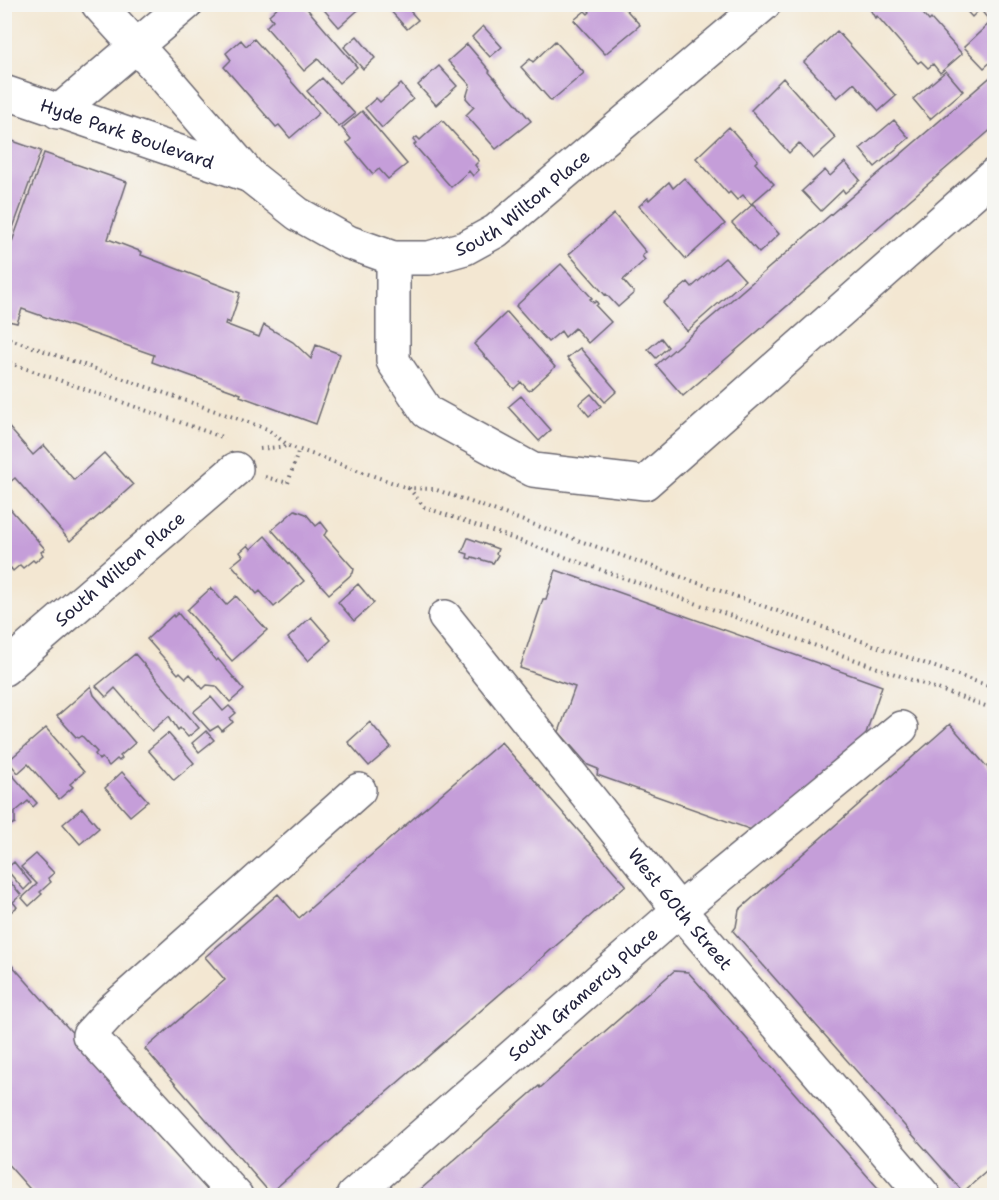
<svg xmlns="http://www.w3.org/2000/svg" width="999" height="1200" viewBox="0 0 999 1200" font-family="'Shantell Sans',sans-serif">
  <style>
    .building { fill: #c59ed9 }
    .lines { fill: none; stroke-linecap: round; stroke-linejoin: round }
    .minor-casing { stroke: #6b6770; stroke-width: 36 }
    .path { stroke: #6b6770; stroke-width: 4; stroke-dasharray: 1.5 4.5; stroke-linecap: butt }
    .minor { stroke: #fff; stroke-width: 33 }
    .labels { text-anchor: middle; stroke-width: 4.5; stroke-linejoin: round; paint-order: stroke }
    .street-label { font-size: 18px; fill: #22223b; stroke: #f6f6f2 }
  </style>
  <rect width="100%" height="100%" fill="#f6f6f2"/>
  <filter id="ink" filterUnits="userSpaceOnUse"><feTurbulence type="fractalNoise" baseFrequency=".0167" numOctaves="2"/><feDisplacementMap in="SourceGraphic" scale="12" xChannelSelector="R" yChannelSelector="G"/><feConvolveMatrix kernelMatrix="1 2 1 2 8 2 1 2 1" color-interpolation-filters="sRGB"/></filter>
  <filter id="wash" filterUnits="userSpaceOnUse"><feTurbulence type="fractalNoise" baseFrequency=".008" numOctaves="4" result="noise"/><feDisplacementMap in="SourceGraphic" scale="24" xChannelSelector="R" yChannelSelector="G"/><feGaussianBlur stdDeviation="1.35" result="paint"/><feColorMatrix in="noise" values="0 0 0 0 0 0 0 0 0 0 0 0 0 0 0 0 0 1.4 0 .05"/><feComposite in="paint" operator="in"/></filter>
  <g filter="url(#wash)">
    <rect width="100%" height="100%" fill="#f3e7d2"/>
    <g id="blocks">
      <path class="building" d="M281,4H303L357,67L339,83L318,59L304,71L266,27L273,20L269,15Z
        M319,4H365L339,27Z
        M395,4H404L418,20L407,29L389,9Z
        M584,4H621L640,25L605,54L574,20L585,11L588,14L590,12Z
        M867,4H915L929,21L931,19L962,54L940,73L933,64L928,68L921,61L918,63L877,16L875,18Z
        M960,4H994V14L988,19L980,9L972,17Z
        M994,19V59L984,68L964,47Z
        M483,26L502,47L490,57L472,37Z
        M837,31L896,96L879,111L854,83L837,98L804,62Z
        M357,36L375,58L363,69L344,47Z
        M254,39L319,113L290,138L279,125L276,127L224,67L231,60L226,53L241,40L246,46Z
        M555,41L584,73L551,101L521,67L530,59L533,62Z
        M467,44L490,71L489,72L531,121L496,149L466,115L474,107L466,98L470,85L448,61Z
        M439,66L457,86L436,105L418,85Z
        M946,71L963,91L930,119L913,99Z
        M994,74V127L683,396L656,365Z
        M322,78L355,114L339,127L307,91Z
        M783,78L836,138L813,159L799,143L789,153L751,110Z
        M401,84L413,99L382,128L365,108L376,98L380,102Z
        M362,111L407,164L388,179L379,169L373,174L347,143L351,139L342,128Z
        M442,120L479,161L475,165L479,170L473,176L469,171L451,187L414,145L416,143L413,140L417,137L420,140Z
        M894,120L909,138L875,167L860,149Z
        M729,127L758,160L755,163L774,184L751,204L743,195L737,200L730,192L728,194L696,158Z
        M4,138L41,151L5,250H4Z
        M44,153L127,182L108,239L142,252L141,255L240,293L230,323L226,321L225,324L259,337L264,325L293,342L311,359L316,345L340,354L316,424L240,396L241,394L152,362L154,355L22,309L17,323L4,320V264Z
        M845,162L860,180L845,193L843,190L821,211L802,191L825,170L830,176Z
        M684,178L725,224L686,259L639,206L648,198L649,200L669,182L673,188Z
        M753,204L779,234L759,253L732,223Z
        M614,214L646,252L642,256L645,260L623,280L634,293L618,307L606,294L605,295L569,254Z
        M725,258L745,280L687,331L663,303L688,282L692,287Z
        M561,264L592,298L590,299L594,303L596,301L598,304L596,306L611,322L588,343L575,328L565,337L561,331L548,342L516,306Z
        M507,312L555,367L529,391L521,382L514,389L474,344Z
        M661,338L668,347L656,358L648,349Z
        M580,348L617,391L605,402L567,358Z
        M591,394L601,406L589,416L579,404Z
        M521,396L551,430L539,441L508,407Z
        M6,424L33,455L44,445L74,480L104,453L133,485L70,541L15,478L4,487V426Z
        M6,504L45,549L41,552L43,555L35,562L33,560L23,568L20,565L13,571L11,568L10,570L4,564Z
        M295,510L306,514L316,526L321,522L328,531L324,535L354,569L353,573L329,594L272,530Z
        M265,536L304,581L274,607L260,591L257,594L232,565L243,556L240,552L248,545L251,549Z
        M468,538L498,549L496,554L498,555L493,563L472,557L471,559L467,558L468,554L462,552Z
        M556,570L882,686L860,751L763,834L597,775L598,769L588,765L559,732L575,687L520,668L543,599H546Z
        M358,584L374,603L354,621L338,602Z
        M211,588L226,605L236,596L267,630L232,661L187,610Z
        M178,613L216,661L218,659L244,690L230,702L216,686L207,685L203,689L190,674L186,678L180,672L178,674L147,639L173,615L174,617Z
        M311,617L331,640L308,661L288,638Z
        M135,654L199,728L188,737L180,728L178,730L169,716L152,731L115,688L106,697L96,686Z
        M91,686L94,695L135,743L120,756L122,758L119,761L117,759L109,766L102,758L99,760L95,754L97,752L82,736L79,738L76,737L57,716Z
        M211,697L223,711L229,706L236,713L230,718L233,722L222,731L218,726L210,731L193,712Z
        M370,722L391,747L369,766L348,742Z
        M950,724L994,775V1165L963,1192L733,931L736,927L739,910Z
        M46,728L84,772L70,784L73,787L59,799L28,764L18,773L8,761Z
        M206,731L214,740L199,752L192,743Z
        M168,733L194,763L174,780L148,750Z
        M501,742L626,885L270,1193L145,1049L225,980L205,957L278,894L299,918Z
        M8,770L37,803L33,807L28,801L15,812V823L4,828V774Z
        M122,772L148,801L130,816L105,788Z
        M82,808L99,828L80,844L63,824Z
        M36,854L54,873L48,878L51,882L40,892L42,894L29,906L22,898L37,884L21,867Z
        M14,862L31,883L24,890L6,869Z
        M7,878L21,895L13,902L17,907L4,917V881Z
        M4,955L10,963L218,1196H36L4,1160Z
        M674,971L688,972L885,1196H413L539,1086L540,1088Z"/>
    </g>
  </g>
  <g filter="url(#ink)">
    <use href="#blocks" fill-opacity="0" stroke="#6b6770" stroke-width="1.5"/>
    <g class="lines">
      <g class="minor-casing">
        <g id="minor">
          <path id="s1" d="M98,4L161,73L250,176L298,214L348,242L393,258H429L465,248L496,231L764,4"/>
          <path id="s2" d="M4,92L250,176"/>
          <path d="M58,112L186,4"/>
          <path d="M393,258V361L427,412L533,470L645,483L994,175"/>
          <path id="s3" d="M445,617L679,910L924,1196"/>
          <path id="s4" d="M4,669L236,469"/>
          <path d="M236,1196L89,1035L112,1010L359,790"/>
          <path id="s5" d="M353,1196L679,910L901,728"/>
        </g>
      </g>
      <path class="path" d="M4,337L267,429L289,446L408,488L434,489L994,688
        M4,361L225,438
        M260,449L288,446
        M265,477L288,483L299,449
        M409,488L424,507L994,709"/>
      <use href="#minor" class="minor"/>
    </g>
  </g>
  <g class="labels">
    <g class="street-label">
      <text dy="6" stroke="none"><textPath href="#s2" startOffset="130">Hyde Park Boulevard</textPath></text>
      <text dy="6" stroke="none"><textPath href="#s1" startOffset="542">South Wilton Place</textPath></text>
      <text dy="6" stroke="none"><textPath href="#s4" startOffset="153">South Wilton Place</textPath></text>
      <text dy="6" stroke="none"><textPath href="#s3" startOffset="375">West 60th Street</textPath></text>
      <text dy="6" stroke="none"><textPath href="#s5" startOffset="306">South Gramercy Place</textPath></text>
    </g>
  </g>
  <rect width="999" height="1200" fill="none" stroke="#f6f6f2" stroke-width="24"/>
</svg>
